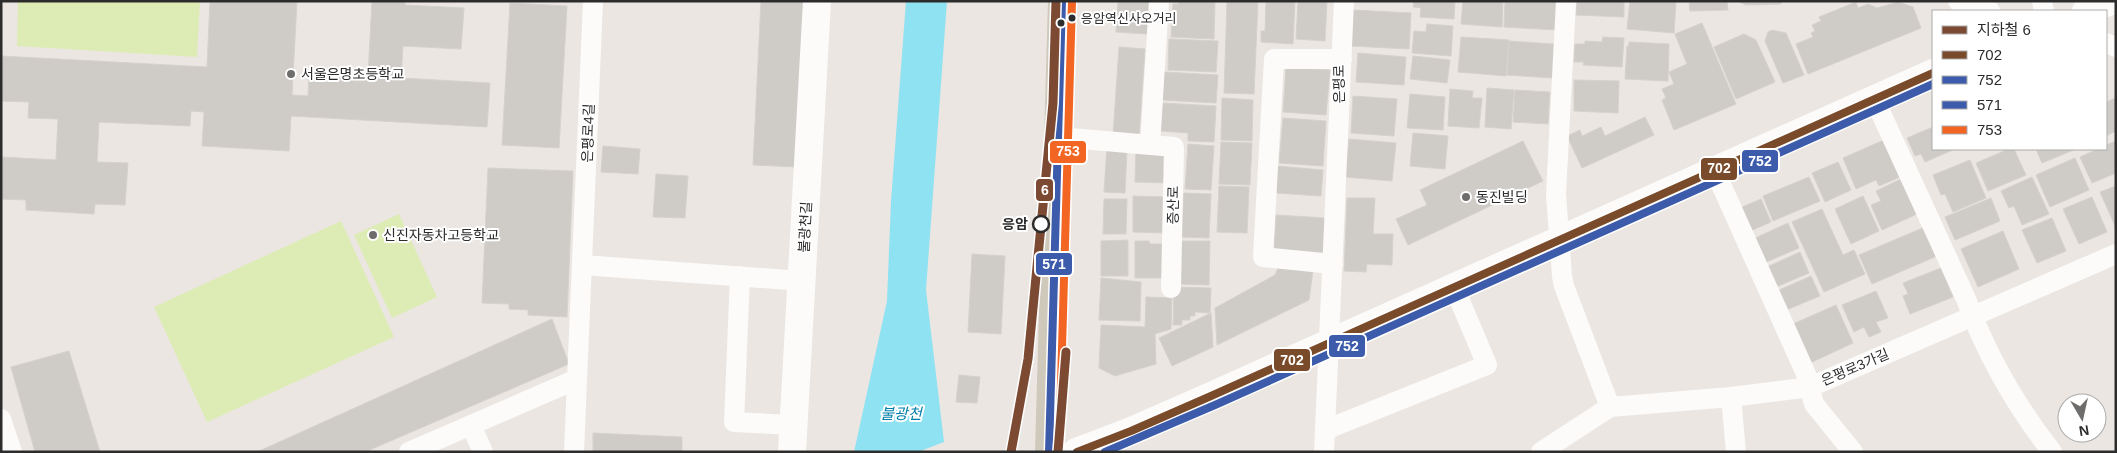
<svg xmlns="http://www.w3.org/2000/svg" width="2117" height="453" viewBox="0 0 2117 453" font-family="Helvetica,'Noto Sans KR',sans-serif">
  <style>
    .pitch { fill: #ddecb4 }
    .water { fill: #8fe2f2 }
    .building { fill: #cfccc8; stroke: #d5d1cd }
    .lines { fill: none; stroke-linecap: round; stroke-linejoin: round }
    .street { stroke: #fcfbfa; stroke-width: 20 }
    .secondary { stroke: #fcfbfa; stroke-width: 28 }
    .primary { stroke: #cfc9bc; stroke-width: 28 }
    .bus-1-casing { stroke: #fff; stroke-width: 11 }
    .bus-2-casing { stroke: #fff; stroke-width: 11 }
    .bus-3-casing { stroke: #fff; stroke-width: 11 }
    .bus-4-casing { stroke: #fff; stroke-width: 11 }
    .bus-1 { stroke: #7a4b2a; stroke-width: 8 }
    .bus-2 { stroke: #3d5bab; stroke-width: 8 }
    .bus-3 { stroke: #3d5bab; stroke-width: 8 }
    .bus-4 { stroke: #f26522; stroke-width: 8 }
    .metro-1-casing { stroke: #fff; stroke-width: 12 }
    .metro-1 { stroke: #7c4932; stroke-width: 9 }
    .bus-dot { fill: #2c2c2c; stroke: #fff; stroke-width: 2 }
    .poi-dot { fill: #6f6d6b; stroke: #fff; stroke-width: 2 }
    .stop-dot { fill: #fff; stroke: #2c2c2c; stroke-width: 2.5 }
    .labels { text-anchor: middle; stroke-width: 4; stroke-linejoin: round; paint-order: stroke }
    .bus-label { font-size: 13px; fill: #2c2c2c; stroke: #fff; text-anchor: start }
    .poi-label { font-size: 14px; fill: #2c2c2c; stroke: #fff; text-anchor: start }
    .street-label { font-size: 14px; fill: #2c2c2c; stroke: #fff }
    .stop-label { font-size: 14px; font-weight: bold; fill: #2c2c2c; stroke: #fff; text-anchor: end }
    .water-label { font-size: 15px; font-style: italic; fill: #0280a9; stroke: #fff }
    .line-badge { stroke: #fff; stroke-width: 2 }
    .badge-label { font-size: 14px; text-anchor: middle; font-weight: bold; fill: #fff }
  </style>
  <rect width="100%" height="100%" fill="#ebe6e1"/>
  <path class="pitch" d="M18,1H200L197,57L17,46Z
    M399,214L437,297L392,318L354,235Z
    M341,221L394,337L207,422L154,307Z"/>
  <path class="water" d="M906,1H947L926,290L944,442L918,452H854L887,301L891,201Z"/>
  <path class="building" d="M210,1H297L292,95L308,96L309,73L368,76L372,1H405V5L464,8L461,49L403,46L401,78L490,83L487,127L291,116L289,151L202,146L204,112L191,111L190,126L99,122L97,162L128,163L125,205L95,204L94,214L26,210V200L1,199V157L56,160L58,119L28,118L29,102L1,101V56L207,67Z
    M761,1H805L797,167L753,165Z
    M1118,1L1149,2L1147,34L1116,32Z
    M1178,1H1215L1214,39L1171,37L1173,4H1178Z
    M1227,1H1258L1254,94L1224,93Z
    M1266,1H1295L1293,44L1261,42V31H1265Z
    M1298,1H1327L1325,41L1296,39Z
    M1414,1H1455L1454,19L1420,17L1421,8L1413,7Z
    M1463,1H1503L1502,27L1461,24Z
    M1505,1H1559L1557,30L1504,27Z
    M1577,1H1624V17L1576,15Z
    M1630,1H1676L1674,33L1627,29Z
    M1689,1H1727L1728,10L1690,11Z
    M1737,1H1782L1781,4L1746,5Z
    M1856,2L1858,8L1868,4L1877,8L1898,2L1913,7L1921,28L1808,74L1796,44L1813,37L1811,33L1815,31L1812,25L1821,21L1819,17Z
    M510,3L567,6L559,148L502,145Z
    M1353,10L1411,13L1409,49L1351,46Z
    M1702,23L1736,104L1674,130L1662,100L1666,98L1662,89L1674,84L1669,72L1687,64L1675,34Z
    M1427,24L1453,26L1451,56L1412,53L1414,31L1426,32Z
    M1772,30L1786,33L1804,75L1783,83L1765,41L1768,32Z
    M1744,34L1756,40L1775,82L1736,99L1714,47Z
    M1461,37L1509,40L1506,76L1458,72Z
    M1603,37L1624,38L1622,67L1583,65L1584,62H1574L1575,44H1585V41L1602,42Z
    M1169,39L1218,41L1216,72L1168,70Z
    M1509,41L1554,44L1552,78L1507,75Z
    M1629,42L1669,44L1668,81L1625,79L1627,46H1629Z
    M1119,47L1145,49L1139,137L1113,135Z
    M1358,53L1406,57L1404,85L1356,82Z
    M1413,56L1450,60L1447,83L1410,79Z
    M1286,67L1330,70L1326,115L1283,112Z
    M1164,72L1218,75L1216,103L1162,100Z
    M1574,80L1619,81L1618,113L1574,111Z
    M1487,88L1514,90L1511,129L1485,127Z
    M1450,89L1473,91L1472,98H1482L1479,128L1448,126Z
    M1515,90L1550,92L1548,124L1513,122Z
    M1410,94L1445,97L1443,130L1407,128Z
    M1353,96L1397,99L1394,136L1351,133Z
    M1222,98L1253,100L1252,141L1221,140Z
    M2116,98V131L2106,136V102Z
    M1163,103L1216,106L1214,142L1188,141V133L1161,131Z
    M1645,117L1654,135L1582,168L1567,136L1580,130L1582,136L1601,127L1605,136Z
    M1283,118L1326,121L1323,166L1279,163Z
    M1933,127V149H1955L1925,162L1921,154L1915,156L1907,138Z
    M1413,133L1448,136L1445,169L1410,166Z
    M1349,139L1396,143L1392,181L1345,177Z
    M1884,140L1900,177L1879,186L1876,180L1856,189L1843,158Z
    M1523,141L1543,181L1408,245L1396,219L1427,205L1420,190Z
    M2116,141V173L2092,183L2080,157L2098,149H2106V145Z
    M1221,142L1252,143L1250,185L1219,184Z
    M1188,144L1214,146L1211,190L1185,189Z
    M603,146L640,149L638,174L601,172Z
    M1107,146L1127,149L1125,193L1104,192Z
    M1136,148L1168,157L1167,183L1135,182Z
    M2009,149H2014L2026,175L1988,191L1976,163Z
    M2036,149H2076L2042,163Z
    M2075,158L2089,190L2050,207L2036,175Z
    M1970,160L1986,198L1953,212L1945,194L1941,195L1933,175Z
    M1838,162L1851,190L1825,202L1812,173Z
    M1277,166L1323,170L1321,196L1276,193Z
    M488,168L573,171L567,317L528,315V310L509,309V304L482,303Z
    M656,174L688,176L685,218L653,217Z
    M1809,177L1820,201L1773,221L1763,196Z
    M2032,177L2049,214L2022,225L2014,206L2009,208L2001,191Z
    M1901,179L1917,214L1882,230L1871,205L1881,201L1876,191Z
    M1219,186L1249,187L1247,233L1217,232Z
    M2116,186V228L2100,192Z
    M1184,193L1211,194L1209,238L1181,237Z
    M1133,196L1167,197V233L1133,232Z
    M1863,196L1879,231L1851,244L1835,209Z
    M2092,197L2107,232L2079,244L2063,209Z
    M1347,198H1375L1373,234H1393L1392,265L1367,264L1366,272L1344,271Z
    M1991,198L2000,221L1955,240L1945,217Z
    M1104,199H1127L1126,234H1103Z
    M1761,199L1771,222L1750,231L1740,208Z
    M1822,209L1843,255L1854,250L1865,274L1824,292L1792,222Z
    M1276,215L1326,218L1323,253L1274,249Z
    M2052,218L2066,251L2037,263L2022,230Z
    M1788,223L1799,248L1764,263L1753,239Z
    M1925,227L1937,256L1872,284L1859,255Z
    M2003,231L2019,269L1978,287L1961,249Z
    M1128,240V276H1101V241Z
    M1135,241H1149L1150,244H1166V278H1135Z
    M1177,241H1210L1209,285L1177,284Z
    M1800,252L1809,273L1776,287L1767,267Z
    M972,254L1005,256L1001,334L968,332Z
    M1279,266L1313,270L1309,300L1217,345L1215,308L1275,275Z
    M1941,268L1953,297L1910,314L1903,296L1908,294L1903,283Z
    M1811,276L1820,296L1786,310L1777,291Z
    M1101,278L1141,282L1140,321L1099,320Z
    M1174,287L1211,288L1210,313L1195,312V316H1190V320H1182V325H1173Z
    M1876,291L1888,318L1876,322L1881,332L1869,337L1864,327L1854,332L1842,305Z
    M1146,297L1172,298L1171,329L1155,334L1156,364L1115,376L1099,368L1101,325L1145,327Z
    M1836,305L1853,343L1810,363L1793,324Z
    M1211,313L1213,347L1172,366L1159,338Z
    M552,319L569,364L365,452H257Z
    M69,351L100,452H35L11,367Z
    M959,375L980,377L977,403L956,402Z
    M593,433L682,437V452H593Z"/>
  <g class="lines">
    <path class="street" d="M1566,1L1556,194L1562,276L1564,286L1610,407
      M1958,1L1990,11
      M2042,1L2044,11
      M2106,43L2116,47
      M1874,98L1966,299C1986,353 2016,406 2052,452
      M1059,137L1174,147L1171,288
      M1150,145L1159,1
      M1715,171L1806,374L1814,404L1853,452
      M1333,264L1263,257L1274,59H1342
      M582,265L802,281
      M740,276L734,422L792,425
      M1731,397L1736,452
      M1,419L12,452
      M471,425L483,452
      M1325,430L1487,365L1454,287
      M409,452L577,379
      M574,452L593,1
      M1324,452L1344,1
      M1541,452L1610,407L1731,397L1810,387L2116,254"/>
    <path class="secondary" d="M2086,11L2111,1
      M792,452L817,1
      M1076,452L1131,431L1211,396L1933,73"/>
    <path class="primary" d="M1049,452L1062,1"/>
    <g class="bus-1-casing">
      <path id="bus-1" d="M1077,452L1131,431L1211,396L1933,73"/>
    </g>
    <g class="bus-2-casing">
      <path id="bus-2" d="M1105,452L1215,405L1933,84"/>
    </g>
    <g class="bus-3-casing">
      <path id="bus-3" d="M1049,452L1062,1"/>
    </g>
    <g class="bus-4-casing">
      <path id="bus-4" d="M1059,452L1072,1"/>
    </g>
    <use href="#bus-1" class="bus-1"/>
    <use href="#bus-2" class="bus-2"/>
    <use href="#bus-3" class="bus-3"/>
    <use href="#bus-4" class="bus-4"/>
    <g class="metro-1-casing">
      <path id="metro-1" d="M1011,452L1028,359L1053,103L1056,1
        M1058,452L1066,352"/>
    </g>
    <use href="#metro-1" class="metro-1"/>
  </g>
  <g class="bus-dot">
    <circle cx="1072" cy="18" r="4.5"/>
    <circle cx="1061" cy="23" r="4.5"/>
  </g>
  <g class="poi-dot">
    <circle cx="291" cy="74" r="5"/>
    <circle cx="1466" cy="197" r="5"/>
    <circle cx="373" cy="235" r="5"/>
  </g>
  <circle class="stop-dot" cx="1041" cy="224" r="8"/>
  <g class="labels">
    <g class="bus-label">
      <text x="1081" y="23">응암역신사오거리</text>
    </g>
    <g class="poi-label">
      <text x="301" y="79">서울은명초등학교</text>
      <text x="1476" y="202">동진빌딩</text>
      <text x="383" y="240">신진자동차고등학교</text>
    </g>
    <g class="street-label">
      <text transform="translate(1339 84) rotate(-91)" y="5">은평로</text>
      <text transform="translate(588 133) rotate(-88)" y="5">은평로4길</text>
      <text transform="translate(1173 205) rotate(-89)" y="5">증산로</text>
      <text transform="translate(805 227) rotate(-87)" y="5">불광천길</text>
      <text transform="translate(1855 367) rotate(-23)" y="5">은평로3가길</text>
    </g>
    <g class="stop-label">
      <text x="1028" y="229">응암</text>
    </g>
    <g class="water-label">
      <text x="901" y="419">불광천</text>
    </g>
  </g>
  <g class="line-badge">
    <rect x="1049" y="140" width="38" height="24" rx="5" fill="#f26522"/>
    <rect x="1741" y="149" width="38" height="24" rx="5" fill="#3d5bab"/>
    <rect x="1700" y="157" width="38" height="24" rx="5" fill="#7a4b2a"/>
    <rect x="1035" y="178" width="19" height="24" rx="5" fill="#7c4932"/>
    <rect x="1035" y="252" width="38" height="24" rx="5" fill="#3d5bab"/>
    <rect x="1328" y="334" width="38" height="24" rx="5" fill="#3d5bab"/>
    <rect x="1273" y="348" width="38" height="24" rx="5" fill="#7a4b2a"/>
  </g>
  <g class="badge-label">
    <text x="1068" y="156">753</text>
    <text x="1760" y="166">752</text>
    <text x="1719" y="173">702</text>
    <text x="1045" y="195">6</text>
    <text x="1054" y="269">571</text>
    <text x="1347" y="351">752</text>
    <text x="1292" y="365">702</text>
  </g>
  <rect width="2117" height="453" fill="none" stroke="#2c2c2c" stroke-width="5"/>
  <rect x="1932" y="10" width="175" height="140" fill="#ffffff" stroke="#ababab"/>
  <rect x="1942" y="26" width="25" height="8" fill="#7c4932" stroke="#ababab"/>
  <text x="1977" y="35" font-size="15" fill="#2c2c2c">지하철 6</text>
  <rect x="1942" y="51" width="25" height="8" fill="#7a4b2a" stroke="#ababab"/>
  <text x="1977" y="60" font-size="15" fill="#2c2c2c">702</text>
  <rect x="1942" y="76" width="25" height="8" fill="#3d5bab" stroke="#ababab"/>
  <text x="1977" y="85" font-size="15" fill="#2c2c2c">752</text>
  <rect x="1942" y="101" width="25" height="8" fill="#3d5bab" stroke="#ababab"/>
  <text x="1977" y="110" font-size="15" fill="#2c2c2c">571</text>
  <rect x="1942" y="126" width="25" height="8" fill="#f26522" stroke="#ababab"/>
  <text x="1977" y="135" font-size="15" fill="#2c2c2c">753</text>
  <g transform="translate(2082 418) rotate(171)"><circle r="24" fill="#ffffff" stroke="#ababab"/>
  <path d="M0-4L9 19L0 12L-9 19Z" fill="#6f6d6b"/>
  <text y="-8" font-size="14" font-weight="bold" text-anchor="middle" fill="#2c2c2c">N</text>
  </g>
</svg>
